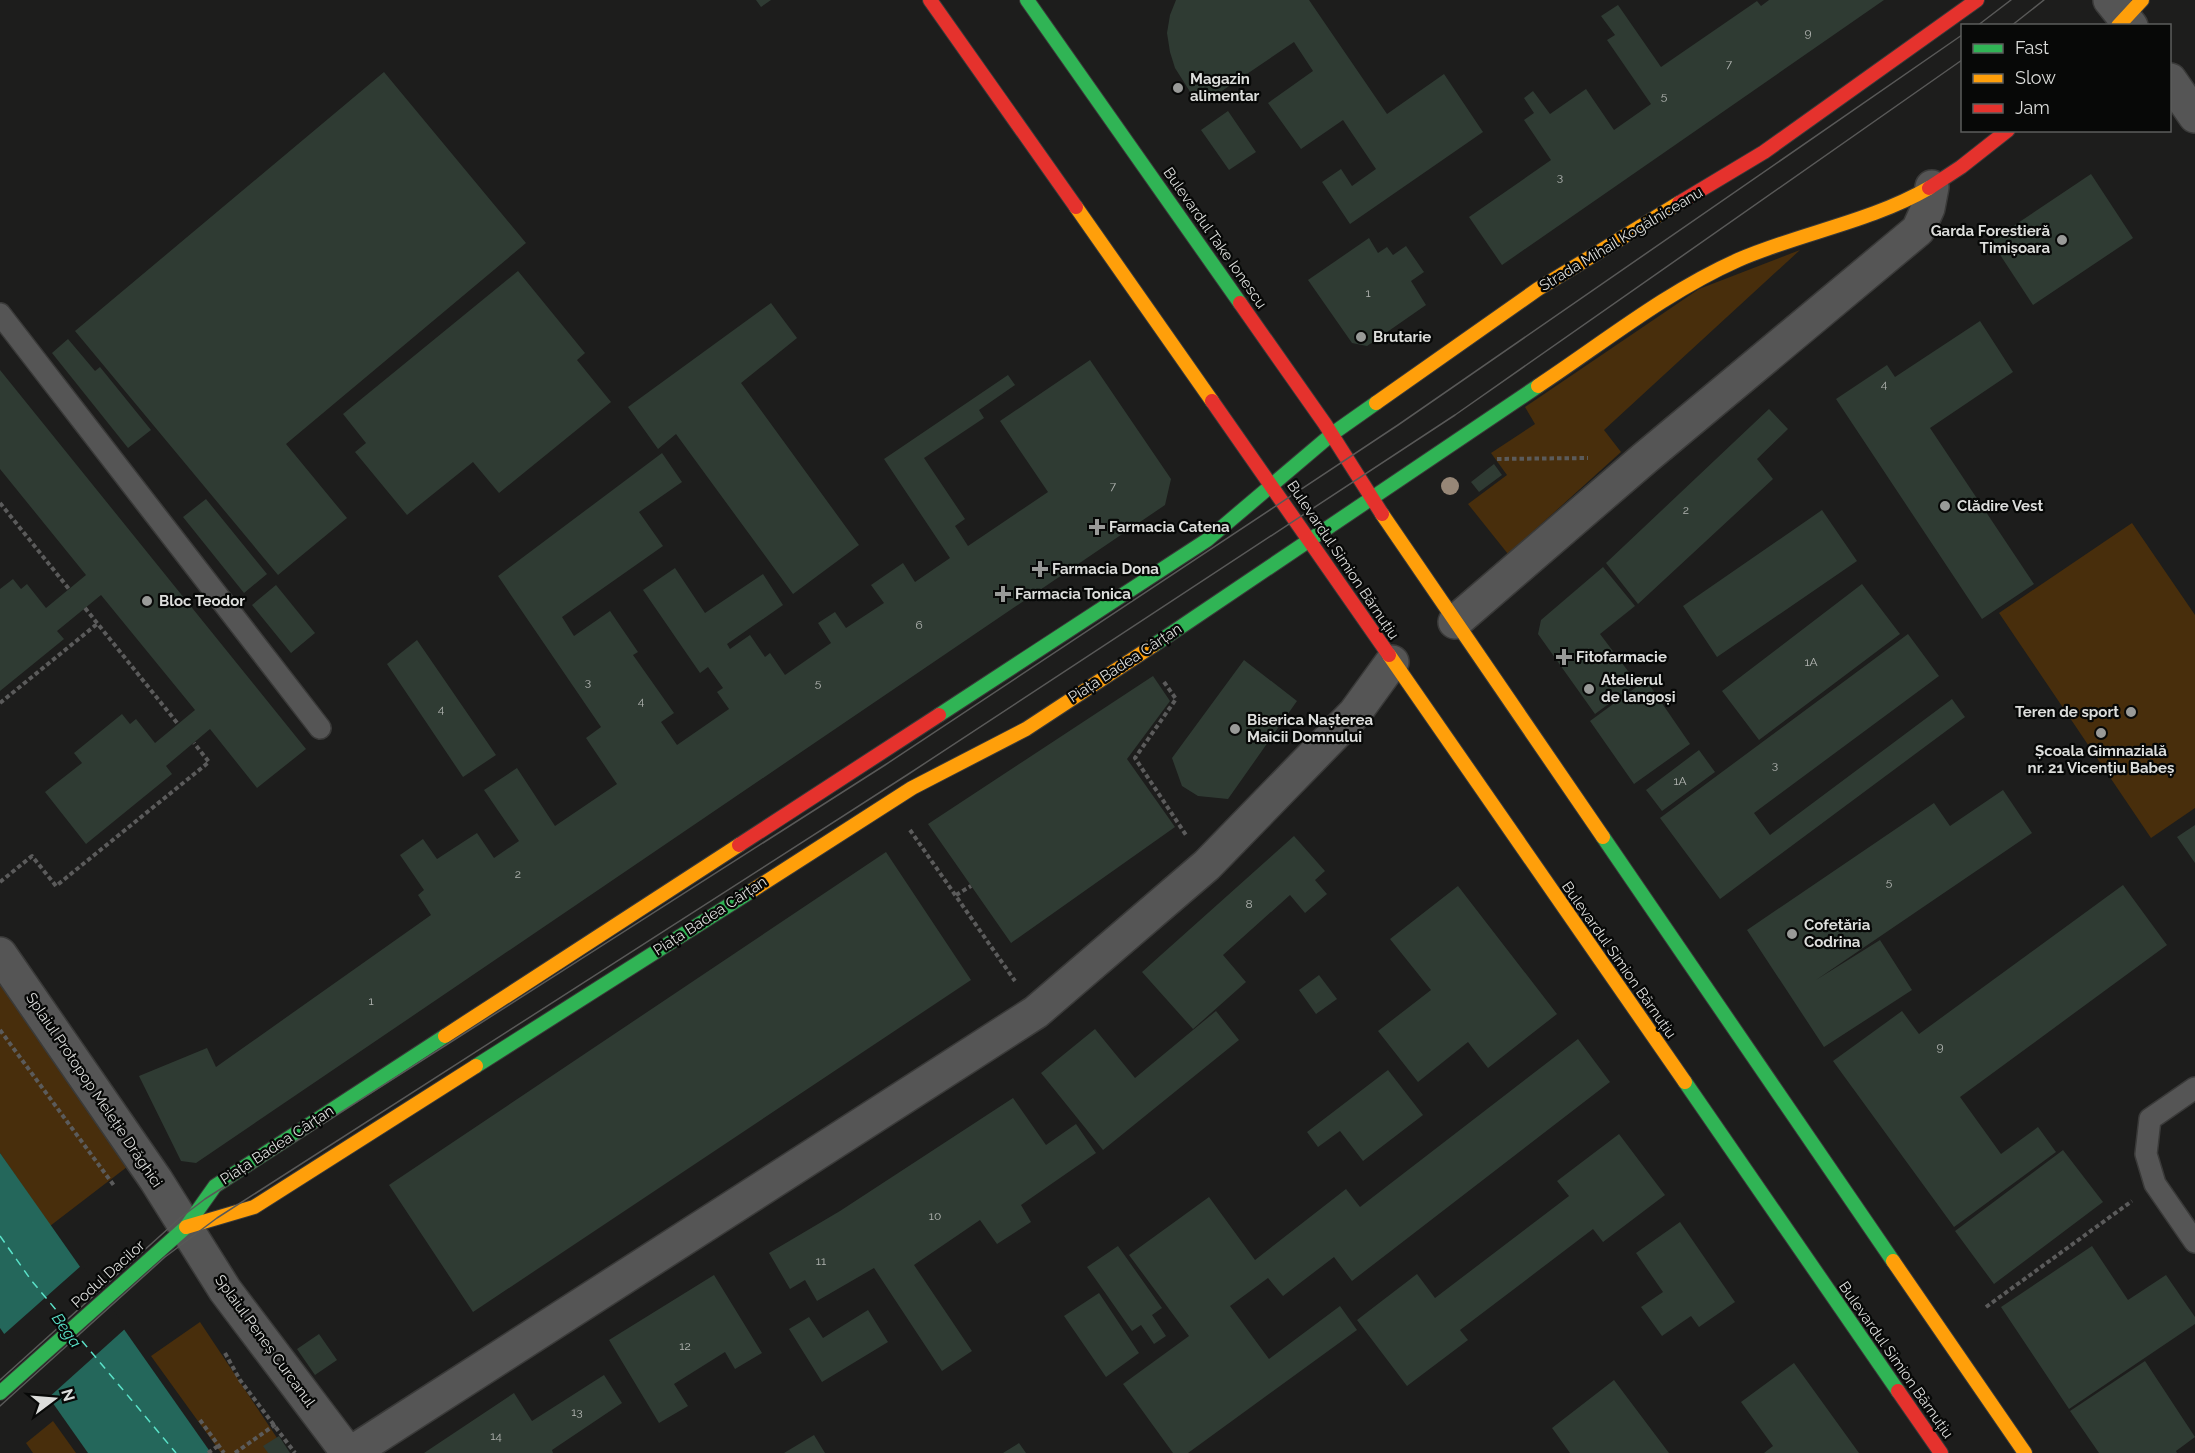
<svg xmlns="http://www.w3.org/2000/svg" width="2195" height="1453" viewBox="0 0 2195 1453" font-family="Raleway,sans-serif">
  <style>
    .green { fill: #482e0c }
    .water { fill: #24675b }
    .pier { fill: #1d1d1c }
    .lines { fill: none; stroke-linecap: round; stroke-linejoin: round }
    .ferry { stroke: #5be2c9; stroke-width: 1.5; stroke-dasharray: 8 6; stroke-linecap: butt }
    .building { fill: #2f3b33 }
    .lane-casing { stroke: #3a3a39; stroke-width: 24 }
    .street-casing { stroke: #3a3a39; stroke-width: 36 }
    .fast-casing { stroke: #3a3a39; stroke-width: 16 }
    .slow-casing { stroke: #3a3a39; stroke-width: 16 }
    .jam-casing { stroke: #3a3a39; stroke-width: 16 }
    .path { stroke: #5b5b5b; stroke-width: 4; stroke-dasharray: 4.5 3; stroke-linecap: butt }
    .lane { stroke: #555; stroke-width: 21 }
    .street { stroke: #555; stroke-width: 33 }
    .fast { stroke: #30b455; stroke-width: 14 }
    .slow { stroke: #ff9f0a; stroke-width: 14 }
    .jam { stroke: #e5322d; stroke-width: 14 }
    .tram { stroke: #595958; stroke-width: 1.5 }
    .tree { fill: #978777 }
    .poi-dot { fill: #999a98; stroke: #070807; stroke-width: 2 }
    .labels { text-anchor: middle; stroke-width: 4.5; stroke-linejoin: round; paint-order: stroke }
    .number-label { font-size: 12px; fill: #b1b4b1 }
    .poi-label { font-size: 15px; font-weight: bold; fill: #dcdddb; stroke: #070807; text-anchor: start }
    .street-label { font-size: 15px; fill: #dcdddb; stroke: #070807 }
    .water-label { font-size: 16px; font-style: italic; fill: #5be2c9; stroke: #070807 }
  </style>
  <rect width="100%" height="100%" fill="#1d1d1c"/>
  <path class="green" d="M1800,250L1604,430L1621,452L1508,554L1468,504L1507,475L1491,453L1535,424L1525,407L1699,289Z
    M2132,523L2195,615V808L2151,838L1999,613Z
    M0,954L140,1157L50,1226L0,1153Z
    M200,1322L287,1453H221L151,1356Z
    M53,1421L76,1453H33L26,1443Z"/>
  <path class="water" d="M0,1153L211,1453H88L0,1328Z"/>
  <path class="pier" d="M82,1265L126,1328L47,1399L2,1336Z"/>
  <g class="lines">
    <path class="ferry" d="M0,1236L31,1280L62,1317
      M82,1341L176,1453"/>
  </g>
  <path class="building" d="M756,0H771L761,7Z
    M1176,0H1309L1387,114L1444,74L1483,132L1350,224L1322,182L1341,169L1352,186L1376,169L1343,120L1301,149L1268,103L1313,71L1294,42L1210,99L1205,91L1194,98L1175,68L1170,52L1167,33L1170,15Z
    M1769,0H1884L1502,265L1469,217L1551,160L1524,120L1534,113L1524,98L1533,91L1550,114L1586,89L1614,130L1651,104L1607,40L1615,35L1601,16L1618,5L1661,67L1757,1L1761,6Z
    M384,72L526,243L286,444L347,518L278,575L75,331Z
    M1228,111L1256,152L1229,170L1201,130Z
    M2091,174L2133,238L2033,305L1991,241Z
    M1369,238L1378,253L1387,247L1393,255L1406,246L1424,272L1411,281L1426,305L1367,346L1352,343L1308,280Z
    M518,271L585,353L577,360L611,402L499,493L473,462L407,515L355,452L366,443L343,414Z
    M771,303L797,338L741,383L859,545L793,594L676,434L658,449L628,407Z
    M1980,321L2013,372L1930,428L2034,584L1982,619L1836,399L1887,365L1895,377Z
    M68,339L95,371L100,367L151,430L128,448L52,353Z
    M1090,360L1171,479L1165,505L196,1163L181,1161L139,1076L207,1048L216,1067L431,915L418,895L424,890L400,855L423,839L437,859L477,833L494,858L519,841L484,790L517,768L555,826L617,784L586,738L601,727L498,576L662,453L682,482L639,512L663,546L562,617L574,636L610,611L638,652L633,655L674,713L661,722L677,745L729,709L717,692L723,688L708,667L700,673L643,590L675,568L705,613L763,574L783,605L727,644L730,649L750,635L765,657L770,653L785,675L831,643L818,623L835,612L846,628L884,603L871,585L903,563L915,582L950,558L884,459L1008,375L1015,385L979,410L984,418L924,458L965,519L955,526L968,546L1048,492L1000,421Z
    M0,370L306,749L257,788L210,729L166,766L172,774L86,844L45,792L82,763L74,753L122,714L130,724L136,719L155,743L195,710L101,595L57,631L64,639L0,691V589L13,579L21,589L27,584L46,608L86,575L0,469Z
    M1769,409L1788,429L1757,459L1773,479L1638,604L1606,563Z
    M1494,464L1502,475L1479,492L1471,482Z
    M206,499L267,574L244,593L183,517Z
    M1822,510L1857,561L1717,657L1683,606Z
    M1603,567L1635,606L1600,634L1637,683L1595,714L1538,634L1541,620Z
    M1862,584L1900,634L1759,740L1722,691Z
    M276,585L315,633L291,653L252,605Z
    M1908,634L1939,676L1754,813L1770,835L1952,699L1965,717L1720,899L1660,818Z
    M417,640L496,755L463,777L387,664Z
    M1244,660L1297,701L1228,799L1198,796L1182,786L1172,758Z
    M1153,676L1170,701L1127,759L1175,827L1011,943L928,824Z
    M1646,680L1690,744L1634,784L1590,721Z
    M1699,750L1715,772L1662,811L1646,790Z
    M2003,790L2032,833L1816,980L1880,940L1912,990L1824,1047L1747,930L1934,803L1950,826Z
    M2195,825V863L2177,837Z
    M1294,836L1325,871L1315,880L1327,894L1305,913L1290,895L1223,955L1246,982L1193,1029L1142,972Z
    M886,852L971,980L473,1312L389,1185Z
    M2123,885L2167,945L1960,1097L2001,1154L2038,1127L2056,1152L1954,1227L1833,1061L1902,1011L1919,1034Z
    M1458,886L1557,1014L1488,1068L1468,1042L1418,1082L1378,1031L1431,990L1390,939Z
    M1319,975L1337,999L1316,1014L1299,990Z
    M1216,1011L1239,1040L1103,1150L1041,1073L1095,1029L1135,1078Z
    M1578,1039L1610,1082L1352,1281L1334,1257L1283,1296L1268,1278L1230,1306L1269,1359L1340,1306L1357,1330L1188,1453H1173L1123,1384L1189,1336L1129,1255L1209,1197L1255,1260L1346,1189L1360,1207Z
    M1388,1070L1423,1115L1363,1161L1340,1131L1318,1147L1307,1132Z
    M1013,1098L1046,1145L1076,1124L1096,1153L1021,1205L1031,1222L997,1244L980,1220L914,1265L972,1351L942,1371L874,1268L817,1301L805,1280L790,1289L769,1253L840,1211Z
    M1619,1134L1665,1195L1603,1242L1593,1229L1460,1330L1468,1340L1407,1386L1357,1320L1417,1274L1435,1298L1569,1196L1557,1181Z
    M2063,1150L2103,1202L1994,1284L1955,1231Z
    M1680,1222L1735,1302L1699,1327L1691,1316L1662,1336L1641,1307L1663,1292L1636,1253Z
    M1118,1246L1162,1308L1152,1315L1166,1336L1154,1344L1141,1325L1132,1331L1087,1267Z
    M2092,1246L2128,1300L2166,1275L2195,1317V1324L2069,1409L2001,1307Z
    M714,1275L762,1353L735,1369L725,1352L674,1384L688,1406L659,1423L609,1340Z
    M1099,1293L1139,1353L1106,1377L1064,1316Z
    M868,1310L888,1342L822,1382L789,1329L809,1317L823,1338Z
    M319,1334L337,1360L315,1375L297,1349Z
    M2145,1361L2195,1437L2176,1451L2177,1453H2099L2070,1411Z
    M1794,1363L1859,1453H1764L1773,1446L1741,1402Z
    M604,1375L622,1403L552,1450L553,1453H424L514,1393L532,1421Z
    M1614,1380L1669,1453H1570L1552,1428Z
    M814,1435L825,1453H784Z
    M279,1436L290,1453H268L263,1446Z
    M1019,1443L1026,1453H1003Z"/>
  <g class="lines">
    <g class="lane-casing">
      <path id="lane" d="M0,314L320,728
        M2195,1088L2150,1119L2146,1154L2155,1184L2195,1242"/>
    </g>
    <g class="street-casing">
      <path id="street" d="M2110,0L2131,26
        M2170,80L2195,116
        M1455,622L1645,458L1918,230L1928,208L1932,187
        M0,954L156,1180L225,1290L348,1453
        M351,1453L1036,1012L1207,865L1355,713L1392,662"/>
    </g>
    <g class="fast-casing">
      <path id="fast" d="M1027,0L1240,303
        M1154,645L1538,386
        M939,715L1207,540L1332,434L1376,403
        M1603,837L1893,1261
        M476,1066L753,890
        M1685,1082L1898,1391
        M0,1393L186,1227L215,1186L445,1036"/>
    </g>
    <g class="slow-casing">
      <path id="slow" d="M2118,26L2142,0
        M1076,207L1212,401
        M1538,386C1603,343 1666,292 1738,260C1800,233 1870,222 1929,188
        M1376,403L1538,289L1679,203
        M1382,514L1603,837
        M1389,655L1685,1082
        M753,890L912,788L1026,729L1154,645
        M445,1036L739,845
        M186,1227L254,1207L476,1066
        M1893,1261L2025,1453"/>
    </g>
    <g class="jam-casing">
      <path id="jam" d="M930,0L1076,207
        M1929,188L1961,167L2008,130
        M1679,203L1764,152L1977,0
        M1240,303L1325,424L1382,514
        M1212,401L1389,655
        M739,845L939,715
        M1898,1391L1941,1453"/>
    </g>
    <path class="path" d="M1497,459L1588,458
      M0,503L69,589
      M85,608L178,724
      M1164,682L1176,699L1135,758L1186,835
      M0,703L97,624
      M910,830L1015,981
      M0,882L32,856L56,886L209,762L194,743
      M956,895L971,886
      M0,1030L115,1187
      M1986,1307L2132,1201
      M225,1353L240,1380L295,1453
      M200,1420L224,1453
      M208,1453L218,1446
      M235,1453L276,1424"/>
    <use href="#lane" class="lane"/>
    <use href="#street" class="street"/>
    <use href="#fast" class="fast"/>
    <use href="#slow" class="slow"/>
    <use href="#jam" class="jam"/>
    <path class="tram" d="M1977,26L2011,0
      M2011,26L2044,0
      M0,1380L180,1218L205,1199L885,765L1398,425L1962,35
      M0,1406L165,1257L217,1218L907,775L1455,415L1962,60"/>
  </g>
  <circle class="tree" cx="1450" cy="486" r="9"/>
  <g class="poi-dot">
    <circle cx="1178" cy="88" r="6"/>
    <circle cx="2062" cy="240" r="6"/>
    <circle cx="1361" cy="337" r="6"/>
    <circle cx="1945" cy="506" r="6"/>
    <path d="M1094 518h6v6h6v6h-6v6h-6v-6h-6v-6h6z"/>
    <path d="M1037 560h6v6h6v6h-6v6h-6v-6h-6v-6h6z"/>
    <path d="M1000 585h6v6h6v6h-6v6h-6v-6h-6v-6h6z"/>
    <circle cx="147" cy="601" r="6"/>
    <path d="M1561 648h6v6h6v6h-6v6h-6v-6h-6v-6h6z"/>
    <circle cx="1589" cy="689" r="6"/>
    <circle cx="2131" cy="712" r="6"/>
    <circle cx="1235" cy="729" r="6"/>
    <circle cx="2101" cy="733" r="6"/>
    <circle cx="1792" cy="934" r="6"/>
  </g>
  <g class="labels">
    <g class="number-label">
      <text x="1808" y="37">9</text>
      <text x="1729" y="68">7</text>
      <text x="1664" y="100">5</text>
      <text x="1560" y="181">3</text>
      <text x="1368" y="297">1</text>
      <text x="1884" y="388">4</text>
      <text x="1113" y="490">7</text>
      <text x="1686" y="514">2</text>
      <text x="919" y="629">6</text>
      <text x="1811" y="666">1A</text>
      <text x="588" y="686">3</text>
      <text x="818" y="687">5</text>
      <text x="641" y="705">4</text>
      <text x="441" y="713">4</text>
      <text x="1775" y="769">3</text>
      <text x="1680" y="785">1A</text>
      <text x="518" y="878">2</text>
      <text x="1889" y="886">5</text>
      <text x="1249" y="908">8</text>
      <text x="371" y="1005">1</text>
      <text x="1940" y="1051">9</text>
      <text x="935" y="1220">10</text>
      <text x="821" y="1265">11</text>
      <text x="685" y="1350">12</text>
      <text x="577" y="1416">13</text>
      <text x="496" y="1440">14</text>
    </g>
    <g class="poi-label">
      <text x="1190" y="84">Magazin<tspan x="1190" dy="17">alimentar</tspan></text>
      <text x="2050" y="236" text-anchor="end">Garda Forestieră<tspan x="2050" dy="17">Timișoara</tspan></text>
      <text x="1373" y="342">Brutarie</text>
      <text x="1957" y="511">Clădire Vest</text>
      <text x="1109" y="532">Farmacia Catena</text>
      <text x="1052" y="574">Farmacia Dona</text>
      <text x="1015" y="599">Farmacia Tonica</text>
      <text x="159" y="606">Bloc Teodor</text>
      <text x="1576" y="662">Fitofarmacie</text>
      <text x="1601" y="685">Atelierul<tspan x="1601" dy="17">de langoși</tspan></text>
      <text x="2119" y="717" text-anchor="end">Teren de sport</text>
      <text x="1247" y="725">Biserica Nașterea<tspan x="1247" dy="17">Maicii Domnului</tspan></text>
      <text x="2101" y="756" text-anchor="middle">Școala Gimnazială<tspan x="2101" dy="17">nr. 21 Vicențiu Babeș</tspan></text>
      <text x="1804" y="930">Cofetăria<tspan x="1804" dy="17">Codrina</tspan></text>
    </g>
    <g class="street-label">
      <text transform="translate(1215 238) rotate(55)" y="5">Bulevardul Take Ionescu</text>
      <text transform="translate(1621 239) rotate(-31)" y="5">Strada Mihail Kogălniceanu</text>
      <text transform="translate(1343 560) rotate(56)" y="5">Bulevardul Simion Bărnuțiu</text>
      <text transform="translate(1125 663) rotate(-33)" y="5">Piața Badea Cârțan</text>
      <text transform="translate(710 916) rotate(-33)" y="5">Piața Badea Cârțan</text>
      <text transform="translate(1619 960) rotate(55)" y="5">Bulevardul Simion Bărnuțiu</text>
      <text transform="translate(94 1090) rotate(56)" y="5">Splaiul Protopop Meleție Drăghici</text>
      <text transform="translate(277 1145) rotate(-33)" y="5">Piața Badea Cârțan</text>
      <text transform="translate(108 1274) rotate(-42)" y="5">Podul Dacilor</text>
      <text transform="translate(265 1341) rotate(54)" y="5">Splaiul Peneș Curcanul</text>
      <text transform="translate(1896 1360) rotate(55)" y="5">Bulevardul Simion Bărnuțiu</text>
    </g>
    <g class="water-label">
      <text transform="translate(67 1330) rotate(55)" y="6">Bega</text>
    </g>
  </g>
  <rect x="1961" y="24" width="210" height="108" fill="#070807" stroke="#5c5d5c" stroke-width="1.5"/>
  <rect x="1973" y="44" width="30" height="9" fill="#30b455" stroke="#5c5d5c" stroke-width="1.5"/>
  <text x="2015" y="54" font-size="18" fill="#dcdddb">Fast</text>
  <rect x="1973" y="74" width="30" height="9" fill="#ff9f0a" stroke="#5c5d5c" stroke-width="1.5"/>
  <text x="2015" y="84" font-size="18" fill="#dcdddb">Slow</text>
  <rect x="1973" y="104" width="30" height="9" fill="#e5322d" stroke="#5c5d5c" stroke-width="1.5"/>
  <text x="2015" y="114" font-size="18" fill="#dcdddb">Jam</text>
  <g transform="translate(54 1399) rotate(74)" stroke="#070807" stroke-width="4.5" paint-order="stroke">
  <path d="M0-4.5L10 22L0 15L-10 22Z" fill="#dcdddb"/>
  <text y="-9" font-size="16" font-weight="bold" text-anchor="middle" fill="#dcdddb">N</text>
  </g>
</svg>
